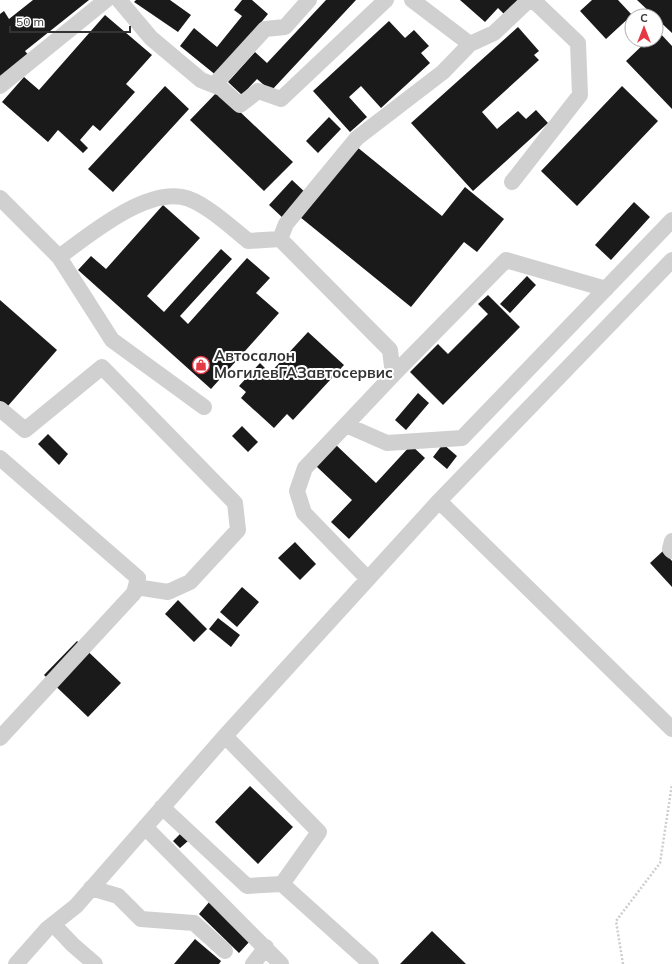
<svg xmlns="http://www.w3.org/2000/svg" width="672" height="964" viewBox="0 0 672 964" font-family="Mulish,sans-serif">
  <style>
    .building { fill: #1a1a1a }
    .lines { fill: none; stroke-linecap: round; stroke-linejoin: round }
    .path { stroke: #cdcdcd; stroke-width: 2.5; stroke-dasharray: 2 2; stroke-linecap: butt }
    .minor { stroke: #d0d0d0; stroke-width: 16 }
    .labels { text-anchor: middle; stroke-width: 4; stroke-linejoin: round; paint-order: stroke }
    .poi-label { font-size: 15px; font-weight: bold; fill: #333; stroke: #fff; text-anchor: start }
  </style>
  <rect width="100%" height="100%" fill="#fff"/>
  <path class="building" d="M33,0H89L25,51L29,56L0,79V14L4,11L9,19Z
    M136,0H170L191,15L178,32L134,2Z
    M242,0H252L268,14L217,76L180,46L194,28L217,47L242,16L234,10Z
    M326,0H356L271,91L257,79L242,95L228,82L255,52L267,63Z
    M460,0H518L504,14L498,8L485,22Z
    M592,0H618L632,15L606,39L580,11Z
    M637,0H672V33L656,18V16H654Z
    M105,15L152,55L126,84L135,92L100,131L93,125L80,140L88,148L83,153L58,130L48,142L2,102L24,77L39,90Z
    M389,21L405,38L414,30L429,46L421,53L430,63L381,108L361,86L349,97L367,117L350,132L313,91Z
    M518,27L539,51L534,55L539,60L482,112L497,129L518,111L526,119L536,110L548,123L473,191L411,123Z
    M658,31L672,46V109L626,61L648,40H656V33Z
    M165,86L189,109L113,192L88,169Z
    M622,86L658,121L577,206L541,171Z
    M218,91L293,162L264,191L190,120Z
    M329,117L341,129L318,153L306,141Z
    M357,147L442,216L465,187L504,219L477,252L464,242L411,307L300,217Z
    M292,180L307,194L284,219L269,205Z
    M634,202L650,217L611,260L595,245Z
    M163,205L200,238L147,296L164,312L221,249L232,259L180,316L188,324L247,258L270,278L256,293L279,313L211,389L78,270L91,256L106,269Z
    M527,276L536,285L510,313L500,304Z
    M488,295L520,327L443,405L410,372L438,344L448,354L488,314L478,304Z
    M0,300L57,350L7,407L0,401Z
    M308,332L344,365L293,420L287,414L274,428L241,398L246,392L239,386L260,363L270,373Z
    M418,393L429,403L406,430L395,420Z
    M242,426L258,442L248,452L232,436Z
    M48,434L68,454L59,465L38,444Z
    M443,444L457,456L447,469L433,457Z
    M336,445L376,483L411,445L425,458L349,539L331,522L352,500L316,466Z
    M295,542L316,564L300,580L278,558Z
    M663,551L672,561V587L650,563Z
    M242,587L259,602L237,627L220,612Z
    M178,600L207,629L194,642L165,614Z
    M218,618L240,635L231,647L209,629Z
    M77,641L121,683L88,717L44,675Z
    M250,786L293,827L258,864L215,822Z
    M180,834L188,841L180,848L173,841Z
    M210,901L250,941L239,953L199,914Z
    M432,931L466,964H400Z
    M195,939L221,961L219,964H174Z"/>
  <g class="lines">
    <path class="path" d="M623,964L616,921L660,863L672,784"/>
    <path class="minor" d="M119,0L151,38L201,80L221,88L240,105L258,91L281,99L386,0
      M412,0L470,44L494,33L529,0
      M214,85L265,29L285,27L309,0
      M0,86L106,0
      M512,182L580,95L578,43L533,0
      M0,198L59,257C89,235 143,190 182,197C202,200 232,228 248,241L280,239L390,350L393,375L305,468L297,491L304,513L368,579
      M280,239L286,224L357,138L443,72L470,44
      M59,257L112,340L204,407
      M393,375L506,260L606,289
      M0,409L25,430L102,367L235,503L238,530L190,582L168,592L136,587
      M346,425L387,443L462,438L672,220
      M0,458L138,578L134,593L0,738
      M439,501L672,729
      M672,541L670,549L672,551
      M225,736L319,832L282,884
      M162,807L247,886L282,884L371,964
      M145,827L281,964
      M91,888L118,896L141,919L194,923L225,951
      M53,924L73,945L95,964
      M16,964L47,929L76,906L225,736L439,501L672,260
      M253,964L266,947"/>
  </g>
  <defs>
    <g id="shop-ring" transform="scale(0.9)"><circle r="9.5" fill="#fff" stroke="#e63946" stroke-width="1.5"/><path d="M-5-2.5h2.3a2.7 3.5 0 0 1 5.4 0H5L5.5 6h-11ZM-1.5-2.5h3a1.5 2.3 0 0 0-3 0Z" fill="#e63946"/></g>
  </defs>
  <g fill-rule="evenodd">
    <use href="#shop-ring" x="201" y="365"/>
  </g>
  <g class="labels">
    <g class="poi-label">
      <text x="214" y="361">Автосалон<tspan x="214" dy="17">МогилевГАЗавтосервис</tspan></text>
    </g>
  </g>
  <g transform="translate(644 28)"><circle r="19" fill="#ffffff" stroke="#adadad"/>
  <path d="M0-3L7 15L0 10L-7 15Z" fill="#e63946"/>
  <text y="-6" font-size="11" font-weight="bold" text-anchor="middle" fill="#333333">С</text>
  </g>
  <path d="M10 26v6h120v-6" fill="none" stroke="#333333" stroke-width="2"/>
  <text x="16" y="26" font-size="12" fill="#333333" stroke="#ffffff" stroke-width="3" paint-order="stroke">50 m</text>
</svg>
